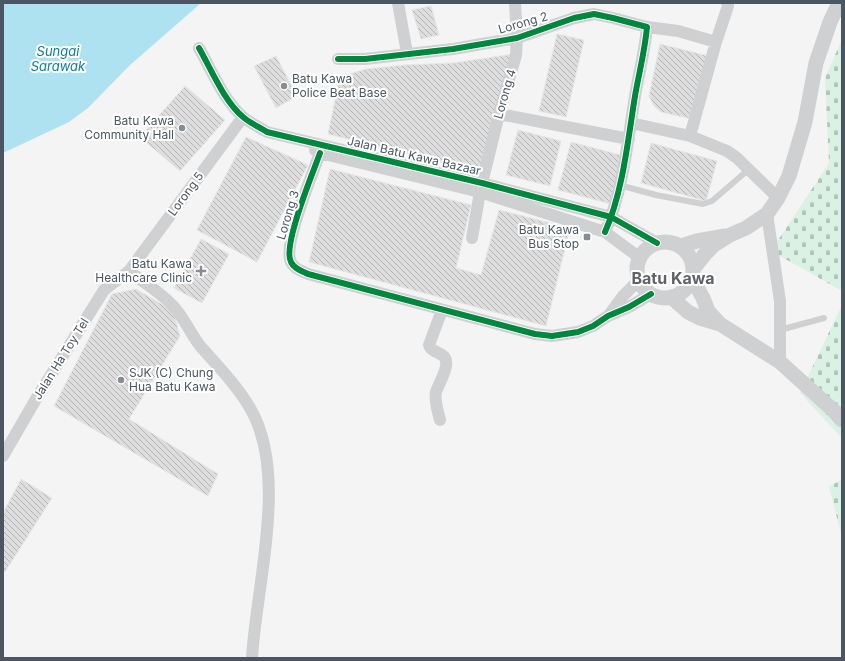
<svg xmlns="http://www.w3.org/2000/svg" width="845" height="661" viewBox="0 0 845 661" font-family="Inter,sans-serif">
  <style>
    .cemetery { fill: url(#cemetery-stones) }
    .water { fill: #aee2f0 }
    .building { fill: url(#building-back-hatch); stroke: #e5e6e7 }
    .lines { fill: none; stroke-linecap: round; stroke-linejoin: round }
    .service { stroke: #ced0d2; stroke-width: 6 }
    .minor { stroke: #ced0d2; stroke-width: 12 }
    .tertiary { stroke: #ced0d2; stroke-width: 15 }
    .cycleway-casing { stroke: #fff; stroke-width: 8 }
    .cycleway { stroke: #00873e; stroke-width: 6 }
    .poi-dot { fill: #868d94; stroke: #fff; stroke-width: 1.5 }
    .labels { text-anchor: middle; stroke-width: 4; stroke-linejoin: round; paint-order: stroke }
    .street-label { font-size: 12px; fill: #4a5661; stroke: #fff }
    .poi-label { font-size: 12px; fill: #4a5661; stroke: #fff; text-anchor: end }
    .water-label { font-size: 13px; font-style: italic; fill: #0c7c9b; stroke: #fff }
    .district-label { font-size: 16px; font-weight: bold; fill: #5f6368; stroke: #fff }
  </style>
  <defs>
    <pattern id="cemetery-stones" width="16" height="16" patternUnits="userSpaceOnUse"><rect width="16" height="16" fill="#d9f2e3"/><path d="M2 7V4a2 2 0 0 1 4 0v3zM10 15v-3a2 2 0 0 1 4 0v3z" fill="#b2c7bb"/></pattern>
    <pattern id="building-back-hatch" width="6" height="6" patternUnits="userSpaceOnUse"><rect width="6" height="6" fill="#ddddde"/><path d="M-1 5l2 2M0 0l6 6M5-1l2 2" fill="none" stroke="#b5b6b7"/></pattern>
  </defs>
  <rect width="100%" height="100%" fill="#f4f4f4"/>
  <path class="cemetery" d="M842,39V291L771,251L829,163L825,78Z
    M842,305V438L800,393Z
    M842,479V537L829,487Z"/>
  <path class="water" d="M3,3H201L129,66L88,108L69,122L3,153Z"/>
  <path class="building" d="M431,6L439,35L421,39L412,10Z
    M557,34L584,40L566,117L539,111Z
    M660,44L709,56L692,119L661,112L654,106L649,96Z
    M514,54L480,172L328,134L340,77L366,69L405,65L453,63Z
    M276,56L297,96L276,108L254,66Z
    M185,86L225,120L180,171L140,137Z
    M518,130L561,141L550,186L506,175Z
    M246,137L308,165L257,262L197,230Z
    M571,142L624,156L611,204L558,190Z
    M651,143L717,161L706,201L641,183Z
    M330,169L471,205L456,268L481,275L499,210L570,228L546,326L309,262Z
    M201,239L229,254L202,303L174,288Z
    M136,289L173,311L180,336L129,419L218,474L208,496L54,406L112,294Z
    M21,479L52,498L5,572L3,571V513Z"/>
  <g class="lines">
    <path class="service" d="M619,185L656,195L703,204L712,201L748,170
      M780,330L824,318"/>
    <path class="minor" d="M398,3L407,53
      M647,27L678,31L716,42L728,6L727,3
      M199,48C211,69 224,101 243,117C250,123 259,127 267,132L482,183L611,217L657,243
      M338,59H365L453,49L517,38L574,18L594,14L613,18L647,27C645,50 639,73 635,96C628,139 623,192 605,232
      M499,114L629,139
      M631,123L690,136L727,151L737,158L778,198
      M690,136L716,42
      M315,150L320,153L480,192L605,232L640,258
      M320,153C313,173 282,246 291,262C294,269 302,271 308,274L535,334L552,336L578,332L593,326L608,316L629,307L651,294
      M482,183L499,114L516,55L517,38L515,3
      M767,214L780,301V362
      M472,238L480,192
      M129,271C144,283 162,293 174,307C185,319 191,335 201,347C218,366 238,387 250,408C289,474 256,585 252,658
      M609,315L623,296L639,280
      M440,420C438,411 434,401 436,392C439,383 448,369 446,361C445,352 431,353 429,345L442,310
      M3,456L36,399L104,290L129,271L243,117"/>
    <path class="tertiary" d="M637 270a28 28 0 1 1 56 0a28 28 0 1 1-56 0Z
      M681,246L697,241L725,236
      M693,269L705,254L714,245L730,235L746,228L767,214L778,198L789,176L805,122L816,63L830,22L839,3
      M692,278L703,298L708,311L720,324
      M671,297L688,312L700,318L720,324L780,362L834,411L842,420"/>
    <g class="cycleway-casing">
      <path id="cycleway" d="M199,48C211,69 224,101 243,117C250,123 259,127 267,132L482,183L611,217L657,243
        M338,59H365L453,49L517,38L574,18L594,14L613,18L647,27C645,50 639,73 635,96C628,139 623,192 605,232
        M320,153C313,173 282,246 291,262C294,269 302,271 308,274L535,334L552,336L578,332L593,326L608,316L629,307L651,294"/>
    </g>
    <use href="#cycleway" class="cycleway"/>
  </g>
  <g class="poi-dot">
    <circle cx="284" cy="86" r="4"/>
    <circle cx="182" cy="128" r="4"/>
    <rect x="583" y="233" width="8" height="8" rx="2"/>
    <path d="M199 265h4v4h4v4h-4v4h-4v-4h-4v-4h4z"/>
    <circle cx="121" cy="380" r="4"/>
  </g>
  <g class="labels">
    <g class="street-label">
      <text transform="translate(523 23) rotate(-16)" y="4">Lorong 2</text>
      <text transform="translate(505 94) rotate(-74)" y="4">Lorong 4</text>
      <text transform="translate(414 156) rotate(13)" y="4">Jalan Batu Kawa Bazaar</text>
      <text transform="translate(186 194) rotate(-54)" y="4">Lorong 5</text>
      <text transform="translate(288 215) rotate(-73)" y="4">Lorong 3</text>
      <text transform="translate(61 359) rotate(-58)" y="4">Jalan Ha Toy Tel</text>
    </g>
    <g class="poi-label">
      <text x="292" y="83" text-anchor="start">Batu Kawa<tspan x="292" dy="14">Police Beat Base</tspan></text>
      <text x="174" y="125">Batu Kawa<tspan x="174" dy="14">Community Hall</tspan></text>
      <text x="579" y="234">Batu Kawa<tspan x="579" dy="14">Bus Stop</tspan></text>
      <text x="192" y="268">Batu Kawa<tspan x="192" dy="14">Healthcare Clinic</tspan></text>
      <text x="129" y="377" text-anchor="start">SJK (C) Chung<tspan x="129" dy="14">Hua Batu Kawa</tspan></text>
    </g>
    <g class="water-label">
      <text x="58" y="56">Sungai<tspan x="58" dy="15">Sarawak</tspan></text>
    </g>
    <g class="district-label">
      <text x="673" y="284">Batu Kawa</text>
    </g>
  </g>
  <rect width="845" height="661" fill="none" stroke="#4a5661" stroke-width="8"/>
</svg>
